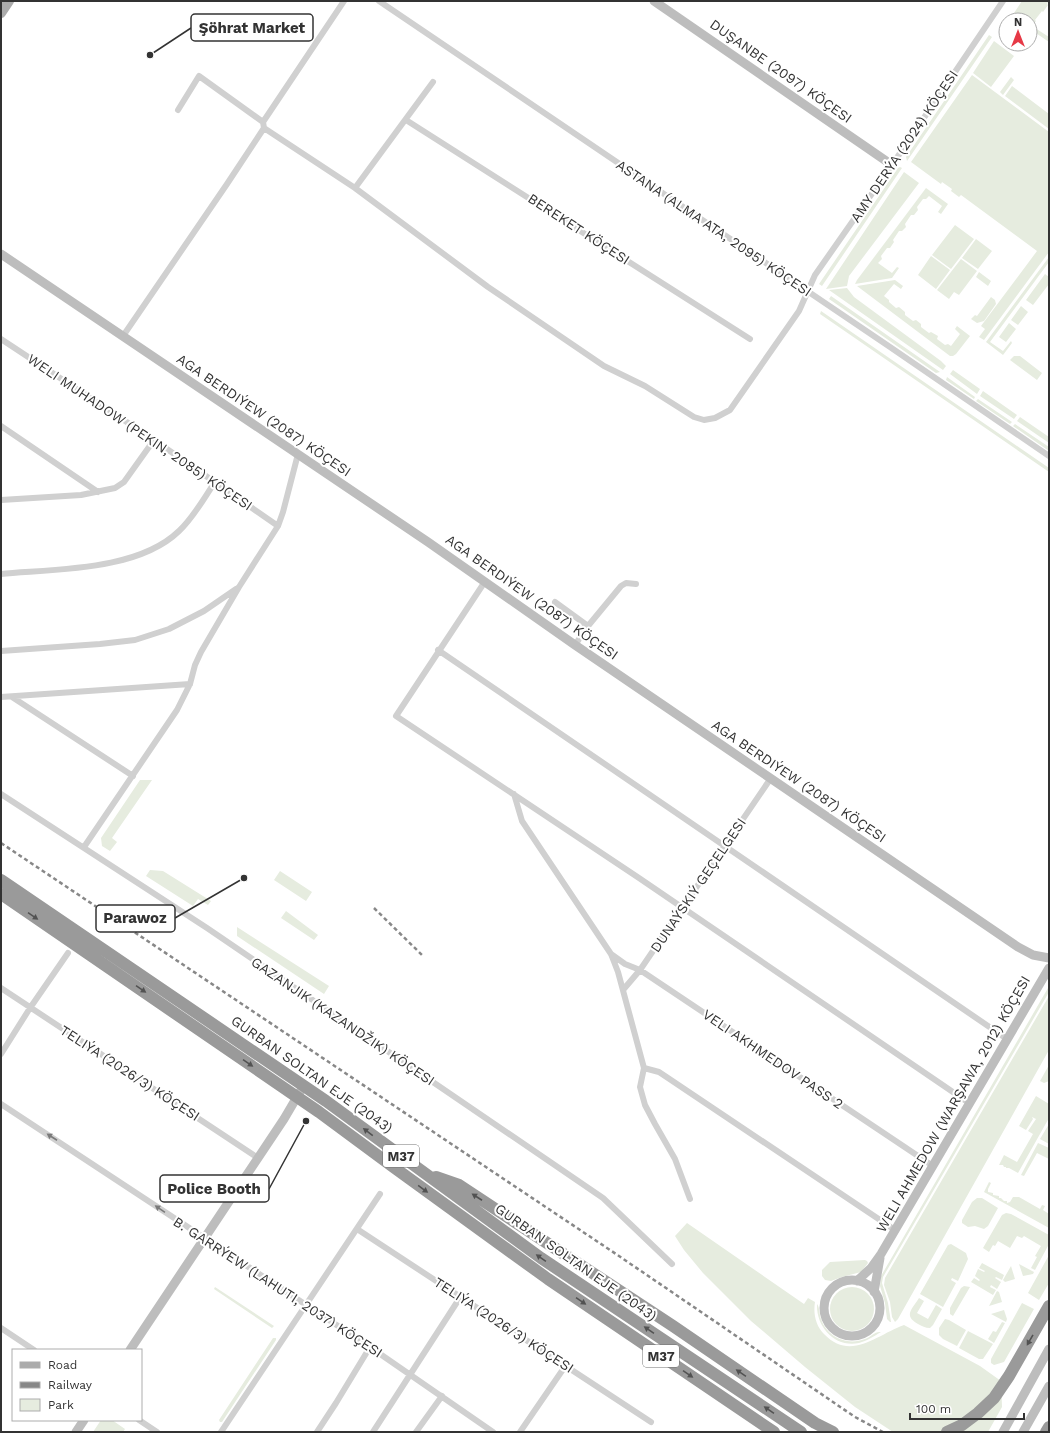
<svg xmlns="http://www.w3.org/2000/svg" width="1050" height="1433" viewBox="0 0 1050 1433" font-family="'Work Sans',sans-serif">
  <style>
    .green { fill: #e6ecdf }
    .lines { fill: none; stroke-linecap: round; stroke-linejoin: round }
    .street { stroke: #d0d0d0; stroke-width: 6 }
    .secondary { stroke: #bdbdbd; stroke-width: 9 }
    .primary { stroke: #ababab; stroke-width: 10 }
    .highway { stroke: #9a9a9a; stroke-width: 12 }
    .rail { stroke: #888; stroke-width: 2.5; stroke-dasharray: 4 3; stroke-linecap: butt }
    .oneway { fill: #525252 }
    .oneway2 { fill: #7a7a7a }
    .labels { text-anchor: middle; stroke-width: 4; stroke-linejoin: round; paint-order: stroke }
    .shield { fill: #fff; stroke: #707070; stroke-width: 1 }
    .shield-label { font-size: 13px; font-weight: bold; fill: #333 }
    .street-label { font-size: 14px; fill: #333; stroke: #fff }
    .leader { fill: none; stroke: #333; stroke-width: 1.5 }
    .callout-dot { fill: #333; stroke: #fff; stroke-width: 1.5 }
    .callout { fill: #fff; stroke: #333; stroke-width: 1.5 }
    .callout-label { font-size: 15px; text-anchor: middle; font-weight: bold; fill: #333 }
  </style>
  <rect width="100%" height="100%" fill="#fff"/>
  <path class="green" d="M1022,1H1049L1047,4L1048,5L1043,12L1042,11L1035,20L1036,21L1032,26L1049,37V42L1030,29V20H1017L1012,16Z
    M989,35L992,37L907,161L906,157Z
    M994,41L1014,56L991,87L973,73Z
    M972,75L1049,132V252L984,340L979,337L985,329L981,326L1037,251L961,195L959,197L951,191L952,189L942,182L941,184L911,162Z
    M1011,77L1014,80L1003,95L1000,92Z
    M1012,86L1049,114V129L1005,96Z
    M900,167L902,168L822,286L819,284L898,168Z
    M904,172L919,183L849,276L847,286L826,289Z
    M926,188L948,204L941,214L938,212L942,206L929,196L926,199H923L917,207L918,210L914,215H911L905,224L906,227L902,231H899L893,240L894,242L890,248H887L881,256L882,259L878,263L892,273L897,267L899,268L892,278L855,284L857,280Z
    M955,225L974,239L951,269L932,255Z
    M976,239L992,251L978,269L962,258Z
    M931,256L950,270L936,289L918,275Z
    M1049,257V262L990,342L1003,351L1011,341L1012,343L1003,355L986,342Z
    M961,259L977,271L959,295L954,292L949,299L937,290Z
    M979,272L991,281L988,286L976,277Z
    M1045,274L1049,277V284L1033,305L1026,300Z
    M895,280L903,286L901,289L894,284L884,296L889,300V302L896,308L899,307L905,312V315L913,321L916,320L921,324V327L929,333L931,332L938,336L937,339L945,345L948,344L951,346L960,334L955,329L957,326L970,336L956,354L953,356H950L857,286Z
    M847,288L854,297L941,361L946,366L943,370L829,290Z
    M831,296L940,372L936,373L829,299Z
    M991,297L995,300L996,304L984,321L977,323L971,319L975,315L977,316Z
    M1021,306L1028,312L1018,325L1011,320Z
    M821,311L1049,468V472L820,314Z
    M1009,323L1016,329L1006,342L999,337Z
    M1014,356H1020L1042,373L1037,380L1010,360Z
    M953,370L980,389L977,394L950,374Z
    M947,377L975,397L974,399L946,380Z
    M983,391L1017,415L1014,419L980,396Z
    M978,399L1012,422L1010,424L976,401Z
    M1020,417L1049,437V443L1017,421Z
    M1015,424L1049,447V451L1013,426Z
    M140,780H152L112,838L117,842L110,851L102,846L101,838Z
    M150,870L163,871L211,901L208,905L198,899L193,906L146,876Z
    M280,871L312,892L306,901L274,880Z
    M286,911L318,935L314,940L281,918Z
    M237,927L329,986L324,994L237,936Z
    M1048,988L1049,992L883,1277L882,1283L888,1303L891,1322H890L887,1319L885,1303L880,1286L881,1276Z
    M1049,996V1050L898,1319L895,1322L892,1317L890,1302L884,1285L885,1278Z
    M1049,1065V1081L1044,1083L1040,1081Z
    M1036,1096L1049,1104V1118L1018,1173L1009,1168H1006V1167H1004L1003,1165H999L1004,1155L1017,1162L1033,1134L1028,1131L1036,1119L1032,1117L1033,1119L1026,1130L1019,1126Z
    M1049,1124V1144L1040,1139Z
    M1038,1143L1049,1148V1159L1037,1153L1024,1176L1021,1175Z
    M989,1182L991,1183L988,1189V1192L993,1193V1195L999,1196V1198H1001L1004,1201H1007V1203L1010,1202L1013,1197H1019L1040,1209L1042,1205L1045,1206L1043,1210L1049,1214V1228L984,1192Z
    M977,1198H982L998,1208L988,1226L984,1229L975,1226L968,1227L962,1223V1220L972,1202Z
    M1006,1213L1011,1214L1049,1235V1244L1035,1270L1031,1268L1037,1257L1035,1256L1041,1246L1024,1236L1022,1238L1017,1236L1010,1248L998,1241L995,1246L993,1245L989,1252L983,1248L1002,1215Z
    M687,1223L804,1304L808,1298L815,1302C813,1314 816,1326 824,1334C851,1362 878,1334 904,1325L980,1366L1001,1381L1002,1407L988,1432H893L855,1407L805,1367L751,1321L703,1273L684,1250L675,1236Z
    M951,1244L966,1253L968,1259L958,1281L952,1278L951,1280L956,1283L943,1307L920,1294L948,1245Z
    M1049,1255V1283L1039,1300L1028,1293Z
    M865,1260L867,1261L868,1263L861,1272L842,1277L831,1281L825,1280L822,1276V1270L830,1262Z
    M982,1263L1004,1275L1002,1280L996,1277L995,1278L1001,1282L997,1289L991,1285L990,1287L996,1290L993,1295L971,1282L974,1278L979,1281L980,1280L975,1276L978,1269L984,1272L985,1271L979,1268Z
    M1019,1264L1034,1272L1033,1274L1023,1276Z
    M1011,1266L1015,1279L1005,1282L1003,1280Z
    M964,1286L970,1287L953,1316L950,1314V1308L961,1288Z
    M830 1309a22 22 0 1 1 44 0a22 22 0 1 1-44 0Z
    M215,1287L274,1326L272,1328L214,1289Z
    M997,1291L999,1292L1002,1302L989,1306Z
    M919,1298L924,1301L917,1313L928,1319L936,1305L942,1309L933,1325L930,1328C925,1328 922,1326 918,1324C903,1316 912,1309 919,1298Z
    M1022,1303L1034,1309L1004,1362L994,1365L991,1363V1359Z
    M817,1304C820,1308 819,1314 821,1319C827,1337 847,1346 865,1339C871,1337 875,1331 881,1332C874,1336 867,1341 859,1343C835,1348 816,1327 817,1304Z
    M1004,1310L1007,1319L1006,1322L991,1314Z
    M945,1319L949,1320L966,1330L957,1346L943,1339L939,1335V1328Z
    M1002,1322L1005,1323L994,1343L988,1339L993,1331L996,1332Z
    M968,1331L993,1344L983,1359H979L959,1348Z
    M273,1338H276V1340L222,1422H220L219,1420Z
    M101,1420H112L125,1429L123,1432H93Z"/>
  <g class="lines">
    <path class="street" d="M379,1L890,347L1049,456
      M178,110L199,76L263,122
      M406,120L750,339
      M264,128L355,188L488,287L604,366L645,386L694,417L704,420L715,418L730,410L799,311L815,275L892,165L1003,1
      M355,188L433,82
      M123,336L227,184L264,128L263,122L344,1
      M1,339L154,440L278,526
      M1,426L98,492
      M1,500L81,495L115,488L124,482L154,440
      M1,574C55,569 138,571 179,531C194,517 204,498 215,482
      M484,583L396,716L639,878L969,1103
      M555,602L588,626
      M575,645L588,626L621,586L626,583L636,584
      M438,650L1007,1039
      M1,651L100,644L135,640L169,629L204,611L236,589
      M1,697L190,684
      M12,697L133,776
      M1,794L207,928L603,1198L672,1264
      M514,794L522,821L611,954L618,972L644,1068L659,1072L668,1078L895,1230
      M84,847L177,710L190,684L195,665L201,652L239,587L278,526L283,512L298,454
      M611,954L625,964L640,970L933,1166
      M1,988L258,1158
      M623,990L640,970L771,778
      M1,1054L30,1008L68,953
      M644,1068L640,1087L645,1105L655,1124L675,1159L690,1199
      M1,1104L370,1347L493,1432
      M357,1229L651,1422
      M1,1328L34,1350
      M139,1420L157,1432
      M221,1432L380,1194
      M317,1432L336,1403L370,1347
      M373,1432L461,1296
      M416,1432L442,1396
      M520,1432L566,1365"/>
    <path class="secondary" d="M654,1L892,165
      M1,254L428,542L575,645L1018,947L1033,955L1049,958
      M824 1308a28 28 0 1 1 56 0a28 28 0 1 1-56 0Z
      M857,1281L871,1268L881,1254L1049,968
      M874,1292L880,1258
      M130,1350L284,1119L304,1085
      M76,1432L84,1420
      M1003,1432L1049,1349
      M1023,1432L1049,1386"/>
    <path class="primary" d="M1,13L9,1"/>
    <path class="highway" d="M1,880L326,1101L541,1258L801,1432
      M1,894L319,1112L392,1166L548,1279L774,1432
      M436,1177L459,1185L673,1326L815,1423L833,1432
      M947,1432L962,1425L978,1413L994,1398L1009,1376L1049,1306
      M1046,1432L1049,1427"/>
    <path class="rail" d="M1,843L619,1256L855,1417L883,1432
      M374,908L422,955"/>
  </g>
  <defs><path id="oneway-solid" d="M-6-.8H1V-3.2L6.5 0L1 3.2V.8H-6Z"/></defs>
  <g class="oneway">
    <use href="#oneway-solid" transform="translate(33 916) rotate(34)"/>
    <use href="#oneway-solid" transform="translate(141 989) rotate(34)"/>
    <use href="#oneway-solid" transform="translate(248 1063) rotate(34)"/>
    <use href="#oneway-solid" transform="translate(368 1132) rotate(-143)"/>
    <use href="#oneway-solid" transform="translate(423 1189) rotate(36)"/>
    <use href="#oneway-solid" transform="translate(477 1197) rotate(-147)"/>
    <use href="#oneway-solid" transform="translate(541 1258) rotate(-145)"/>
    <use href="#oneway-solid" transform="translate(581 1301) rotate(34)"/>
    <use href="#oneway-solid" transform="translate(649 1330) rotate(-146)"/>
    <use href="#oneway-solid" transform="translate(1030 1340) rotate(120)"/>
    <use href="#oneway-solid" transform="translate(741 1373) rotate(-146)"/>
    <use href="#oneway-solid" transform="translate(688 1374) rotate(34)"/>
    <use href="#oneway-solid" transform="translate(769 1410) rotate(-146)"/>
  </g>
  <g class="oneway2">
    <use href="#oneway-solid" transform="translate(52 1137) rotate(-147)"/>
    <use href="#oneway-solid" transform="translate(160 1209) rotate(-146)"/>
  </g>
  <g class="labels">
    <g class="shield">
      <rect x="383" y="1145" width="36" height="22" rx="3"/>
      <rect x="643" y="1345" width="36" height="22" rx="3"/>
    </g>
    <g class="shield-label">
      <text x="401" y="1161">M37</text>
      <text x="661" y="1361">M37</text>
    </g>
    <g class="street-label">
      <text transform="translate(781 71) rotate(35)" y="5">DUŞANBE (2097) KÖÇESI</text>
      <text transform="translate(904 146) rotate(-56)" y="5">AMY DERÝA (2024) KÖÇESI</text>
      <text transform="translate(714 228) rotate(34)" y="5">ASTANA (ALMA ATA, 2095) KÖÇESI</text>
      <text transform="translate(579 229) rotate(33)" y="5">BEREKET KÖÇESI</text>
      <text transform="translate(264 415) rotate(34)" y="5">AGA BERDIÝEW (2087) KÖÇESI</text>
      <text transform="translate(140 432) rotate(34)" y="5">WELI MUHADOW (PEKIN, 2085) KÖÇESI</text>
      <text transform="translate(532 597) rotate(35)" y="5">AGA BERDIÝEW (2087) KÖÇESI</text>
      <text transform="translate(799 781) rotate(34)" y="5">AGA BERDIÝEW (2087) KÖÇESI</text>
      <text transform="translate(698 885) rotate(-56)" y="5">DUNAÝSKIÝ GEÇELGESI</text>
      <text transform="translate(343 1021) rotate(34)" y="5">GAZANJIK (KAZANDŽIK) KÖÇESI</text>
      <text transform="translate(773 1059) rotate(34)" y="5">VELI AKHMEDOV PASS 2</text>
      <text transform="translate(130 1073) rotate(33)" y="5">TELIÝA (2026/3) KÖÇESI</text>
      <text transform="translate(312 1074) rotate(35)" y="5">GURBAN SOLTAN EJE (2043)</text>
      <text transform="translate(953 1104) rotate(-60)" y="5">WELI AHMEDOW (WARŞAWA, 2012) KÖÇESI</text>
      <text transform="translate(576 1262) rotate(35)" y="5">GURBAN SOLTAN EJE (2043)</text>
      <text transform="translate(278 1287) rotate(33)" y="5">B. GARRÝEW (LAHUTI, 2037) KÖÇESI</text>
      <text transform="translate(504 1325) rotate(33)" y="5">TELIÝA (2026/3) KÖÇESI</text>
    </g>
  </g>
  <path class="leader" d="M150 55L191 28M244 878L175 918M306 1121L269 1189"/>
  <g class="callout-dot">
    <circle cx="150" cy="55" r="4"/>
    <circle cx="244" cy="878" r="4"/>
    <circle cx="306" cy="1121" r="4"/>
  </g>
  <g class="callout">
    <rect x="191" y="14" width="122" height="27" rx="4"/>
    <rect x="96" y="905" width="79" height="27" rx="4"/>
    <rect x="160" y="1175" width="109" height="27" rx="4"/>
  </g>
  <g class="callout-label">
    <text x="252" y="33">Şöhrat Market</text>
    <text x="135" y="923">Parawoz</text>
    <text x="214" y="1194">Police Booth</text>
  </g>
  <rect width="1050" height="1433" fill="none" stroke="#333333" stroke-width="4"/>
  <rect x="12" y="1349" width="130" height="72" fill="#ffffff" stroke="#adadad"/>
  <rect x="20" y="1362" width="20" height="6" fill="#ababab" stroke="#adadad"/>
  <text x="48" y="1369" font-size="12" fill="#333333">Road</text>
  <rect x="20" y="1382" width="20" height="6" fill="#888888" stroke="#adadad"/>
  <text x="48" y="1389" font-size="12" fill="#333333">Railway</text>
  <rect x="20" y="1399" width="20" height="12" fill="#e6ecdf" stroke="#adadad"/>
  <text x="48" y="1409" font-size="12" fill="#333333">Park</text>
  <g transform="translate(1018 32)"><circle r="19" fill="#ffffff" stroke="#adadad"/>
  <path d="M0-3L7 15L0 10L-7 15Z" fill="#e63946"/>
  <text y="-6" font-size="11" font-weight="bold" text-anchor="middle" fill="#333333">N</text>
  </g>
  <path d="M910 1413v6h114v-6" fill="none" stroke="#333333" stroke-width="2"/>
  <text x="916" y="1413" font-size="12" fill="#333333" stroke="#ffffff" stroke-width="3" paint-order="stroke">100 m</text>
</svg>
